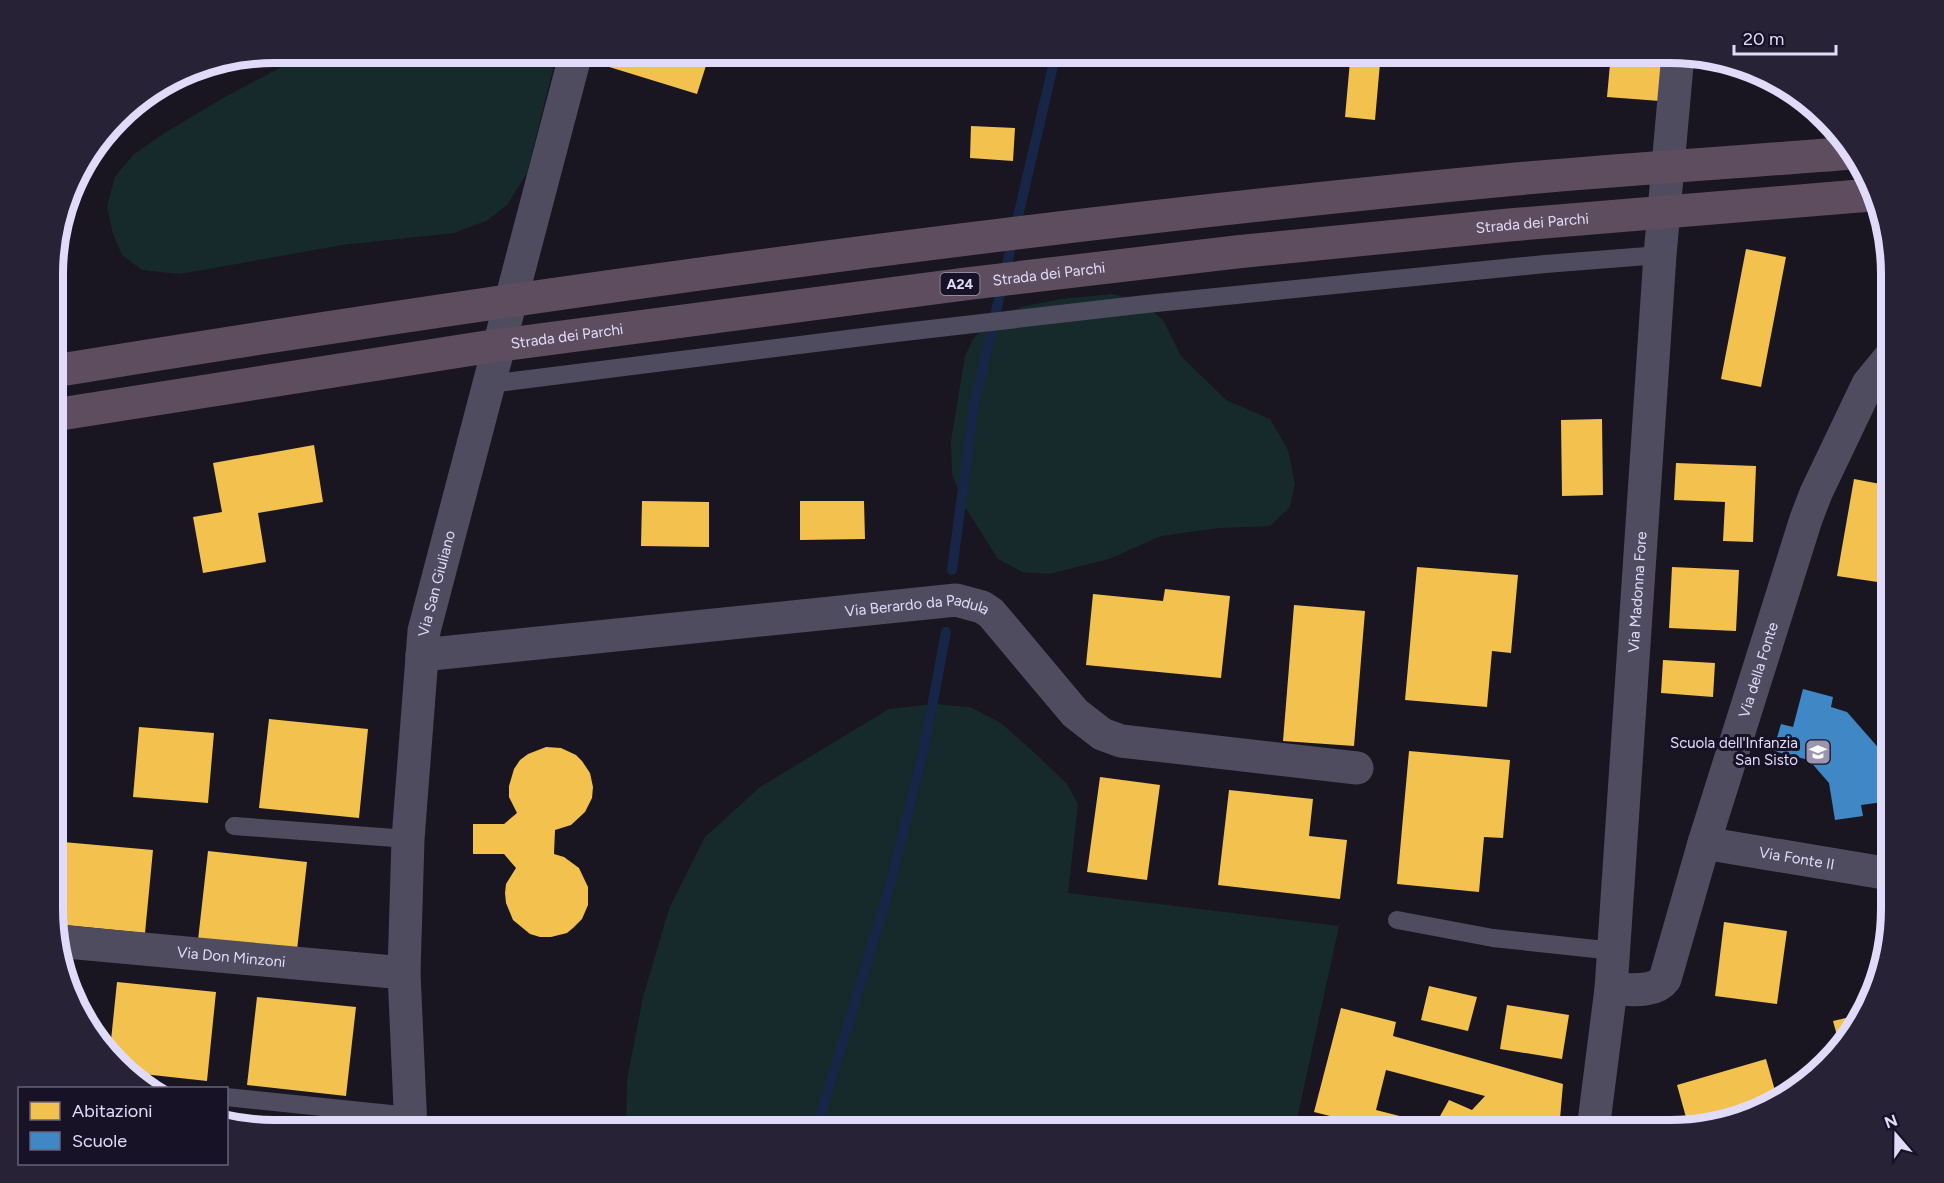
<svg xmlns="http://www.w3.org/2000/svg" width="1944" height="1183" viewBox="0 0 1944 1183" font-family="Figtree,sans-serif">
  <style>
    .green { fill: #162a2c }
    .homes { fill: #f2c14e; fill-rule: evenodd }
    .schools { fill: #3f88c5 }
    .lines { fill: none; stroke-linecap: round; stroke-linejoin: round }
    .stream { stroke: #172546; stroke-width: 10 }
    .lane { stroke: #4f4c60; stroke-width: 18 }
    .street { stroke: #4f4c60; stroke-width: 33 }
    .highway-bridge { stroke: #5e4d5f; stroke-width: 33 }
    .labels { text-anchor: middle; stroke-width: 6; stroke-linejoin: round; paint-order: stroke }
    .shield { fill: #171225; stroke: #a49fba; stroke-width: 1.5 }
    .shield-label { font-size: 14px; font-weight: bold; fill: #e1dbfa }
    .street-label { font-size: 15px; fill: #e1dbfa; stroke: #171225 }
    .poi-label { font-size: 15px; fill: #e1dbfa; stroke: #171225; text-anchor: end }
    .rim { fill: none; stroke: #e1dbfa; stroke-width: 8 }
  </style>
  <rect width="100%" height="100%" fill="#191621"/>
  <path class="green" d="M308,53H557L527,173L507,205L488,220L454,233L342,245L180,274L142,270L122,255L113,234L107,206L115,177L133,155L166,132L225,97Z
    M1112,294L1140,301L1163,320L1181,356L1226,400L1270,419L1288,450L1295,484L1290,507L1270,526L1219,528L1161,536L1109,559L1049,574L1022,572L998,559L965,507L952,474L951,441L965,356L973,339L987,325L1003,314L1021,307L1060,299Z
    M933,704L970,707L1001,723L1039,757L1067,784L1078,804L1068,893L1339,926L1297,1119L1338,1130H626L627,1080L643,997L669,909L705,837L760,787L889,709Z"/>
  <path class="homes" d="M610,53H710L697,94L606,66Z
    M1611,53L1663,57L1660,101L1607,97Z
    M1350,61L1380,63L1375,120L1345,117Z
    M971,126L1015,128L1013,161L970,158Z
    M1746,249L1786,257L1761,387L1721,379Z
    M1889,253L1891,260V305L1878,303Z
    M1602,419L1603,495L1562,496L1561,420Z
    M314,445L323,502L258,513L266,562L203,573L193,517L222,512L213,463Z
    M1676,463L1756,466L1753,542L1723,541L1725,502L1674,500Z
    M1854,479L1891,486V584L1837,576Z
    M642,501L709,502V547L641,546Z
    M800,501H864L865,539L800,540Z
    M1417,567L1518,575L1511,653L1492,651L1487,707L1405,700Z
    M1672,567L1739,570L1736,631L1669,628Z
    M1165,589L1230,596L1221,678L1086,665L1093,594L1163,601Z
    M1294,605L1365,611L1354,746L1283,741Z
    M1663,660L1715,663L1713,697L1661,693Z
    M269,719L368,729L359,818L259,808Z
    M139,727L214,733L208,803L133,797Z
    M546,747L561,748L576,755L582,761L590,773L593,787L592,798L585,812L571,825L555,830L554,854L564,857L579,868L588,887V905L582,919L573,928L567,933L551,937H540L530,934L513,920L506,903L505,893L506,884L516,868L504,854H473V824H504L517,813L509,797V786L514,769L520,760L528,754Z
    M1409,751L1510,760L1503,838L1484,837L1479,892L1397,884Z
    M1100,777L1160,785L1147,880L1087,872Z
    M1229,790L1313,799L1309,836L1347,840L1340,899L1218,885Z
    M63,842L153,850L145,933L56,924Z
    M208,851L307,862L297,950L198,940Z
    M1724,922L1787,931L1777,1004L1715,996Z
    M117,982L216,992L207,1081L134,1073L110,1050Z
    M1429,986L1477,997L1468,1031L1421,1020Z
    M257,997L356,1007L346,1096L247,1085Z
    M1507,1005L1569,1015L1562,1059L1500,1049Z
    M1341,1008L1396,1022L1393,1036L1563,1084L1559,1130H1386L1314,1112ZM1386,1070L1485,1096L1472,1110L1449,1100L1435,1125L1376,1110Z
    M1863,1014L1862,1020L1839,1043L1833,1021Z
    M1766,1059L1778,1101L1689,1128L1677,1085Z"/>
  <path class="schools" d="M1803,689L1833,697L1831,707L1847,712L1883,753L1886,772L1891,771V801L1861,805L1863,816L1835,820L1829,783L1809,760L1773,751L1781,724L1793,727Z"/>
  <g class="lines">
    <path class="stream" d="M952,570L974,406L1056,53
      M816,1130L887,896L924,749L946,632"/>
    <path class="lane" d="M489,384L887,334L1146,304L1545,264L1660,255
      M234,826L408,839
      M1397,920L1493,938L1614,951
      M226,1097L410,1116"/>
    <g class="street">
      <path id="s1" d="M422,655L956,600L982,607L991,613L1075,713L1102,734L1121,741L1357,768"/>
      <path id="s2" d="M1704,843L1884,873H1891"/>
      <path id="s3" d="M56,941L404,973"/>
      <path id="s4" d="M1611,989C1628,989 1654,994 1665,979L1704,843L1806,519L1816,493L1868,384L1891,356"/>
      <path id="s5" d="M411,1130L404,973L408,839L424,631L576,53"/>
      <path id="s6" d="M1593,1130L1611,989L1660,255L1678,54"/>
    </g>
    <g class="highway-bridge">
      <path d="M54,371C539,292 1026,225 1516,179C1628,169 1740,162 1852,153"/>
      <path id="s7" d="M54,415L486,347L965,284L1236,252L1509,225L1871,195"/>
    </g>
  </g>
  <defs>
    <g id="school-square" transform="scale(1.35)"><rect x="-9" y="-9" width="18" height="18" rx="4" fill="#9b96ae" stroke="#171225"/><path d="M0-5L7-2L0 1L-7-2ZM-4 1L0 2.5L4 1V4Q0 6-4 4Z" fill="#fff"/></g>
  </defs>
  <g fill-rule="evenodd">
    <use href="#school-square" x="1818" y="752"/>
  </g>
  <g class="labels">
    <rect class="shield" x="940.5" y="273" width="39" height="22" rx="4.5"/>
    <g class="shield-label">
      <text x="960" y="289">A24</text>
    </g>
    <g class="street-label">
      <text dy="5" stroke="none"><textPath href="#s7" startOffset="1491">Strada dei Parchi</textPath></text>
      <text dy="5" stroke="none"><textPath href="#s7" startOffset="1005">Strada dei Parchi</textPath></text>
      <text dy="5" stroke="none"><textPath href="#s7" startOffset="519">Strada dei Parchi</textPath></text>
      <text dy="5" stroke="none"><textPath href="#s5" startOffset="549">Via San Giuliano</textPath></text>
      <text dy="5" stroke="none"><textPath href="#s6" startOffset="540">Via Madonna Fore</textPath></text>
      <text dy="5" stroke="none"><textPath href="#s1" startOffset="498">Via Berardo da Padula</textPath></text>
      <text dy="5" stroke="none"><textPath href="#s4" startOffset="380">Via della Fonte</textPath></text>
      <text dy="5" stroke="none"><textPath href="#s2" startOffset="94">Via Fonte II</textPath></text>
      <text dy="5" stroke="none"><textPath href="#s3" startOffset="176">Via Don Minzoni</textPath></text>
    </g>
    <g class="poi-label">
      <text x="1798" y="748">Scuola dell'Infanzia<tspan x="1798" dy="17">San Sisto</tspan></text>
    </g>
  </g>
  <path d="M0 0H1944V1183H0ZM274 63H1670A211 211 0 0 1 1881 274V909A211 211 0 0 1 1670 1120H274A211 211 0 0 1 63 909V274A211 211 0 0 1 274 63Z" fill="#272236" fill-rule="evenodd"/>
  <path class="rim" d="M274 63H1670A211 211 0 0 1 1881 274V909A211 211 0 0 1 1670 1120H274A211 211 0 0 1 63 909V274A211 211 0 0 1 274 63Z"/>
  <rect x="18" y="1087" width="210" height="78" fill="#171225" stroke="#68627a" stroke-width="1.5"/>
  <rect x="30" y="1102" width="30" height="18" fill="#f2c14e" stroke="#68627a" stroke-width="1.5"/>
  <text x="72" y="1117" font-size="18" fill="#e1dbfa">Abitazioni</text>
  <rect x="30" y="1132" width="30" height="18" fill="#3f88c5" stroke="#68627a" stroke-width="1.5"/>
  <text x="72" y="1147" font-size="18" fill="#e1dbfa">Scuole</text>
  <g transform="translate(1896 1135) rotate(340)" stroke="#171225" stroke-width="4.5" paint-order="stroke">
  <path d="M0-4.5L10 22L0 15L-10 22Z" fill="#e1dbfa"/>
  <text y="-9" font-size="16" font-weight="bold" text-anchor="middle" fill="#e1dbfa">N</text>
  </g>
  <path d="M1734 45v9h102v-9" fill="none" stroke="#e1dbfa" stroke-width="3"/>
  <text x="1743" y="45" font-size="18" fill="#e1dbfa" stroke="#171225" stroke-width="4.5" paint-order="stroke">20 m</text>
</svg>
